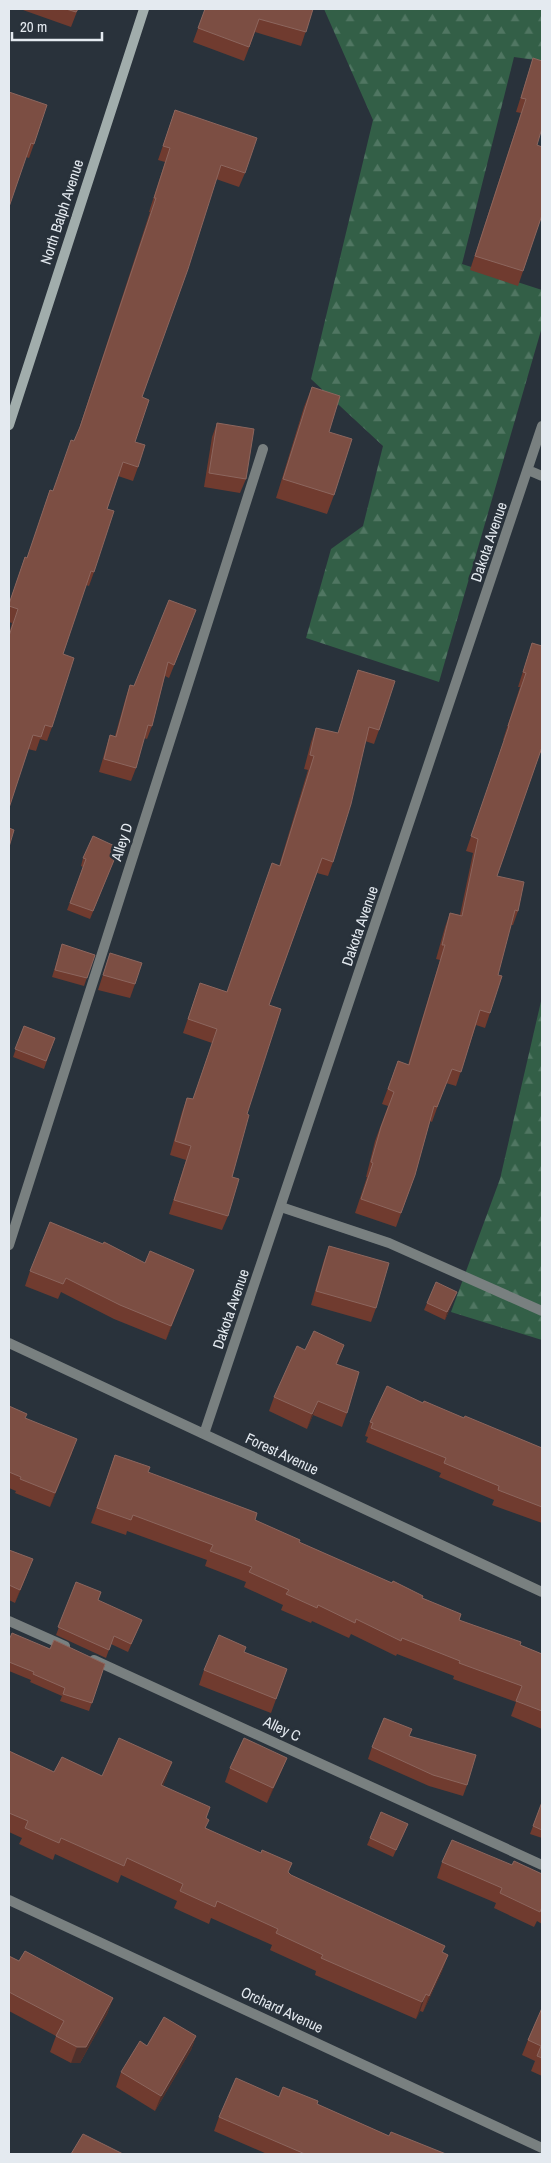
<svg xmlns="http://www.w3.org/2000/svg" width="551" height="2163" viewBox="0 0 551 2163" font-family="'Archivo Narrow',sans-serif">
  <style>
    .forest { fill: url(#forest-firs) }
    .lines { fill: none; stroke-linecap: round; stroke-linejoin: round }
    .lane { stroke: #798080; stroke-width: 10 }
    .street { stroke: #798080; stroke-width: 10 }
    .secondary { stroke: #a1adac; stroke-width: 10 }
    .wall { fill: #703b2f }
    .shaded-wall { fill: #4e302b }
    .building { fill: #7c4e43; stroke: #8c665e }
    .labels { text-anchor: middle; stroke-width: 5; stroke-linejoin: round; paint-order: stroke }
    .street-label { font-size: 15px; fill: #e4eaf0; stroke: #29323b }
  </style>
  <defs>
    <pattern id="forest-firs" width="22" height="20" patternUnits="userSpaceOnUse" patternTransform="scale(1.25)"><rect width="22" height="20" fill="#335f47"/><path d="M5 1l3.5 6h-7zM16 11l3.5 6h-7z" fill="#507662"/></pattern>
  </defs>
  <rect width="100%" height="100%" fill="#29323b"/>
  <path class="forest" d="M324,9H542V61L514,57L462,264L542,290V327L439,682L306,638L331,549L363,526L383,446L311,379L373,120Z
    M542,997V1340L451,1312L500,1179Z"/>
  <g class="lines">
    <path class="lane" d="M281,1207L389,1243L542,1311
      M9,1245L263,449
      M9,1621L65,1646
      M94,1660L542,1865"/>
    <path class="street" d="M528,470L542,476
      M9,1343L542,1592
      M204,1434L542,426
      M9,1900L542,2148"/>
    <path class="secondary" d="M9,425L144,9"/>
  </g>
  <path class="wall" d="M24,9H78L71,27L23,10Z
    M205,9H313L301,46L255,32L244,61L193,42Z
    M533,58L537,145L542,215L518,286L470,270L521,113L516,112Z
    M9,92L34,144L29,158L26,157Z
    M175,110L245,173L239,187L216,179L142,397L135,442L138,467L133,481L118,476L107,509L94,572L89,586L86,585L63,654L52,727L47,741L40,739L36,751L28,749L9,808V634L12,623L9,622V603L25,557L27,558L50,490L53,491L78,432L150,212H149L165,162L158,160Z
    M312,387L329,432L334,495L327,514L276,498L304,407Z
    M217,423L246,479L240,493L204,487L212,437Z
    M191,623L169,678L165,676L152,726L147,739L144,738L136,768L131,781L99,772L106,748L110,735L115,736L126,697L130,685L134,686Z
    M532,643L542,646V753H540L497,876L518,911L513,925H511L498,975L490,1013L485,1028L476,1025L456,1086L446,1083L432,1122L430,1121L415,1175L396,1227L355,1213L367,1177H366L375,1141L388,1106L382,1104L398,1061L408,1065L440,960L436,959L445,927L450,913L460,915L473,853L466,851L504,740H503L520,687H518Z
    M358,670L379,730L374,744L365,741L333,862L328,876L317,873L269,1005L247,1114L232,1177L228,1216L222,1230L169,1214L186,1160L170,1155L182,1112L187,1098L193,1099L212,1043L183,1033L200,983L227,992L279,866L308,770L304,769L311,742L316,728L338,733Z
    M119,848L90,919L67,910L83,867L81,866L83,858Z
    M62,944L95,955L84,986L52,977Z
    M110,953L135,984L130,998L98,990Z
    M24,1026L55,1038L44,1069L13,1057Z
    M329,1246L376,1308L371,1322L311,1305L324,1260Z
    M145,1263L194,1270L166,1340L114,1319L61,1292L58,1299L25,1286L30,1271Z
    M457,1292L445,1320L424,1310L427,1303Z
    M305,1350L339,1359L337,1364L347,1413L342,1427L313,1415L307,1429L269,1411L274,1397Z
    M423,1403L542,1448V1523L492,1505L494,1500L439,1477L441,1473L366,1442L368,1437L365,1436L370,1422Z
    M9,1406L72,1453L50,1507L15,1493L16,1491L9,1488Z
    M115,1455L148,1472L255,1520L299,1542L422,1598L459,1620L542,1654V1729L511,1716L516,1702L453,1679L454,1676L397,1654L396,1656L351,1634L349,1638L312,1621L311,1623L281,1610L283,1605L244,1587L246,1582L205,1566L207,1560L127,1531L126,1535L91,1523Z
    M9,1550L28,1572L15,1603L9,1600Z
    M76,1582L98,1600L139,1627L128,1652L111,1644L106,1658L56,1635Z
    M9,1640L50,1649L105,1664L89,1711L60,1701L62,1696L30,1682L31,1680L9,1671Z
    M244,1652L287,1669L271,1713L199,1685L204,1670Z
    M410,1736L467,1785L463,1796L429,1786L368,1759L372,1747Z
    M9,1751L54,1772L102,1776L172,1762L163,1786L206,1818V1828L288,1873L291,1875L448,1955L442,1971L423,2012L420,2011L416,2019L315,1975L316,1971L270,1950L272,1945L211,1918L209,1924L174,1908L177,1901L121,1875L118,1883L55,1854L53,1860L19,1844L22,1838L9,1832Z
    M287,1758L281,1772L267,1803L225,1782L230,1768Z
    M542,1802V1838L530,1834Z
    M408,1824L393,1857L367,1845L370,1838Z
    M442,1862L512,1865L542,1874V1924L537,1921L534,1927L494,1908L496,1903L437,1878Z
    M9,1956L19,1961L113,1998L107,2014L80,2063H71L50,2052L56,2036L9,2011Z
    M542,2008V2076L531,2071L535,2061L522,2055L528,2040Z
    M196,2036L191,2050L155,2111L116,2087L121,2072L147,2046Z
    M279,2097L317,2104L389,2136L446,2154H267L214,2131L219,2117Z"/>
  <path class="shaded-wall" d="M194,1270L189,1284L166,1340L171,1326Z
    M457,1292L445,1320L447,1312Z
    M344,1345L339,1359L330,1378L336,1364Z
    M318,1401L313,1415L307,1429L312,1414Z
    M77,1439L72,1453L50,1507L55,1493Z
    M33,1559L28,1572L15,1603L20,1590Z
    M287,1758L281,1772L267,1803L273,1788Z
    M172,1762L166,1779L155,1802L161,1785Z
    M448,1955L442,1971L423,2012L429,1996Z
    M426,1994L420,2011L416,2019L422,2002Z
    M113,1998L107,2014L80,2063H71L77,2047Z
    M196,2036L191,2050L155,2111L161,2096Z"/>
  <path class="building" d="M66,9H78L76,12Z
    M205,9H313L306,32L259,19L249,47L198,28Z
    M533,58L542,61V128L537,145L542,147V215L523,271L475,256L526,99L521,98Z
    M9,92L47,105L34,144L31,143L9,207Z
    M175,110L257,138L245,173L221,165L188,269L142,397L149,400L135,442L145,445L138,467L123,462L107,509L114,511L94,572L91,571L63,654L74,658L52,727L45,725L41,737L33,735L9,808V636L18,609L9,606V604L25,557L27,558L50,490L53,491L71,440L74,441L80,427L156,198H154L170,148L163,146Z
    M312,387L340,396L329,432L352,439L334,495L283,479Z
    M217,423L254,429L246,479L209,473Z
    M169,600L196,610L174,665L168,662L152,726L148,725L136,768L104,759L110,735L116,737L130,685L134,686Z
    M532,643L542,646V747L497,876L524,882L518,911L515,910L498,975L502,976L490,1013L480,1010L461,1072L452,1069L437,1107L434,1106L415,1175L401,1213L361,1199L373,1163L371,1162L381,1127L394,1092L388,1089L398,1061L409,1065L445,945H442L450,913L462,916L478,839L471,836L509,726H508L526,673L523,672Z
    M358,670L395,681L379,730L369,727L351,804L333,862L322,858L269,1005L281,1009L247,1114L249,1115L232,1177L239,1179L228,1216L174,1200L191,1146L175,1141L187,1098L193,1099L217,1029L188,1019L200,983L227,992L272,863L280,866L314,756L310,755L316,728L338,733Z
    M9,828L14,830L9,847Z
    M93,836L119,848L93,911L70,903L86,859L83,858Z
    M62,944L95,955L87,978L55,970Z
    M110,953L142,963L135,984L103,975Z
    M24,1026L55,1038L46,1061L15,1049Z
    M50,1222L103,1244L104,1242L145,1263L150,1251L194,1270L171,1326L120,1305L66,1278L63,1284L30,1271Z
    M329,1246L389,1263L376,1308L316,1291Z
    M436,1282L457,1292L447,1312L427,1303Z
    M314,1331L344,1345L336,1364L359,1372L347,1413L318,1401L312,1414L274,1397L297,1346L305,1350Z
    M387,1386L423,1403L424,1401L464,1418L465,1416L542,1448V1507L498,1490L499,1486L444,1463L446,1458L371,1428L373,1423L370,1422Z
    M9,1406L27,1414L25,1418L77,1439L55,1493L20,1479L21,1477L9,1472Z
    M115,1455L150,1467L148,1472L257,1513L255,1520L300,1540L299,1542L392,1583L393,1581L423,1596L422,1598L461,1614L459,1620L521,1642L520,1645L542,1654V1711L516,1701L522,1686L459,1663L460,1661L402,1638L401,1641L356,1619L355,1623L318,1605L317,1608L286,1594L289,1590L249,1572L252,1567L210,1551L213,1545L133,1515L131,1520L97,1508Z
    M9,1550L33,1559L20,1590L9,1585Z
    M76,1582L101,1592L98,1600L142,1620L131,1644L114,1636L109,1650L58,1627Z
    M12,1633L50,1649L54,1640L105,1664L92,1703L63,1694L65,1688L33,1674L34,1672L9,1662V1640Z
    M219,1635L246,1647L244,1652L287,1669L276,1699L204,1670Z
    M384,1718L412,1729L409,1736L476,1755L467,1785L433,1775L372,1747Z
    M119,1738L172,1762L161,1785L210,1807L206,1818L209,1820L205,1828L261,1853L262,1850L292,1863L288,1872L291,1875L445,1946L442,1952L448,1955L429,1996L426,1994L422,2002L321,1958L323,1955L276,1933L278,1929L217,1901L215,1907L180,1891L183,1884L127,1858L124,1866L61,1838L59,1843L25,1828L28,1821L9,1813V1751L54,1772L62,1757L102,1776Z
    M244,1738L287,1758L273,1788L230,1768Z
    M542,1802V1830L533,1826Z
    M381,1812L408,1824L396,1850L370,1838Z
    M452,1840L512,1865L514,1861L542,1874V1907L540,1912L500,1893L502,1888L442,1862Z
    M25,1951L113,1998L86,2047H77L56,2036L64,2021L9,1992V1956L19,1961Z
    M542,2008V2058L537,2056L541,2046L528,2040Z
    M164,2017L196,2036L161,2096L121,2072L140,2041L147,2046Z
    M236,2078L279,2097L283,2087L318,2101L317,2104L389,2136L391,2132L446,2154H305L219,2117Z
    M83,2134L123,2154H71Z"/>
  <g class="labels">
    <g class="street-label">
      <text transform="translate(62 212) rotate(-72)" y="5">North Balph Avenue</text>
      <text transform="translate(489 542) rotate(-71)" y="5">Dakota Avenue</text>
      <text transform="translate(122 842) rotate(-72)" y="5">Alley D</text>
      <text transform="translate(360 926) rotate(-71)" y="5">Dakota Avenue</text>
      <text transform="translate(231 1309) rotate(-71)" y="5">Dakota Avenue</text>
      <text transform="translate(282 1454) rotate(25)" y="5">Forest Avenue</text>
      <text transform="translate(282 1729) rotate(25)" y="5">Alley C</text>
      <text transform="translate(282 2010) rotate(25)" y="5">Orchard Avenue</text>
    </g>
  </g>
  <rect width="551" height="2163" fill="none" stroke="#e4eaf0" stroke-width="20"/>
  <path d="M12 32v8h90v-8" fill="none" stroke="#e4eaf0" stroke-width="2.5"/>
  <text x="20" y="32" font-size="15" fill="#e4eaf0" stroke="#29323b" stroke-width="4" paint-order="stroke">20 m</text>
</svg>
